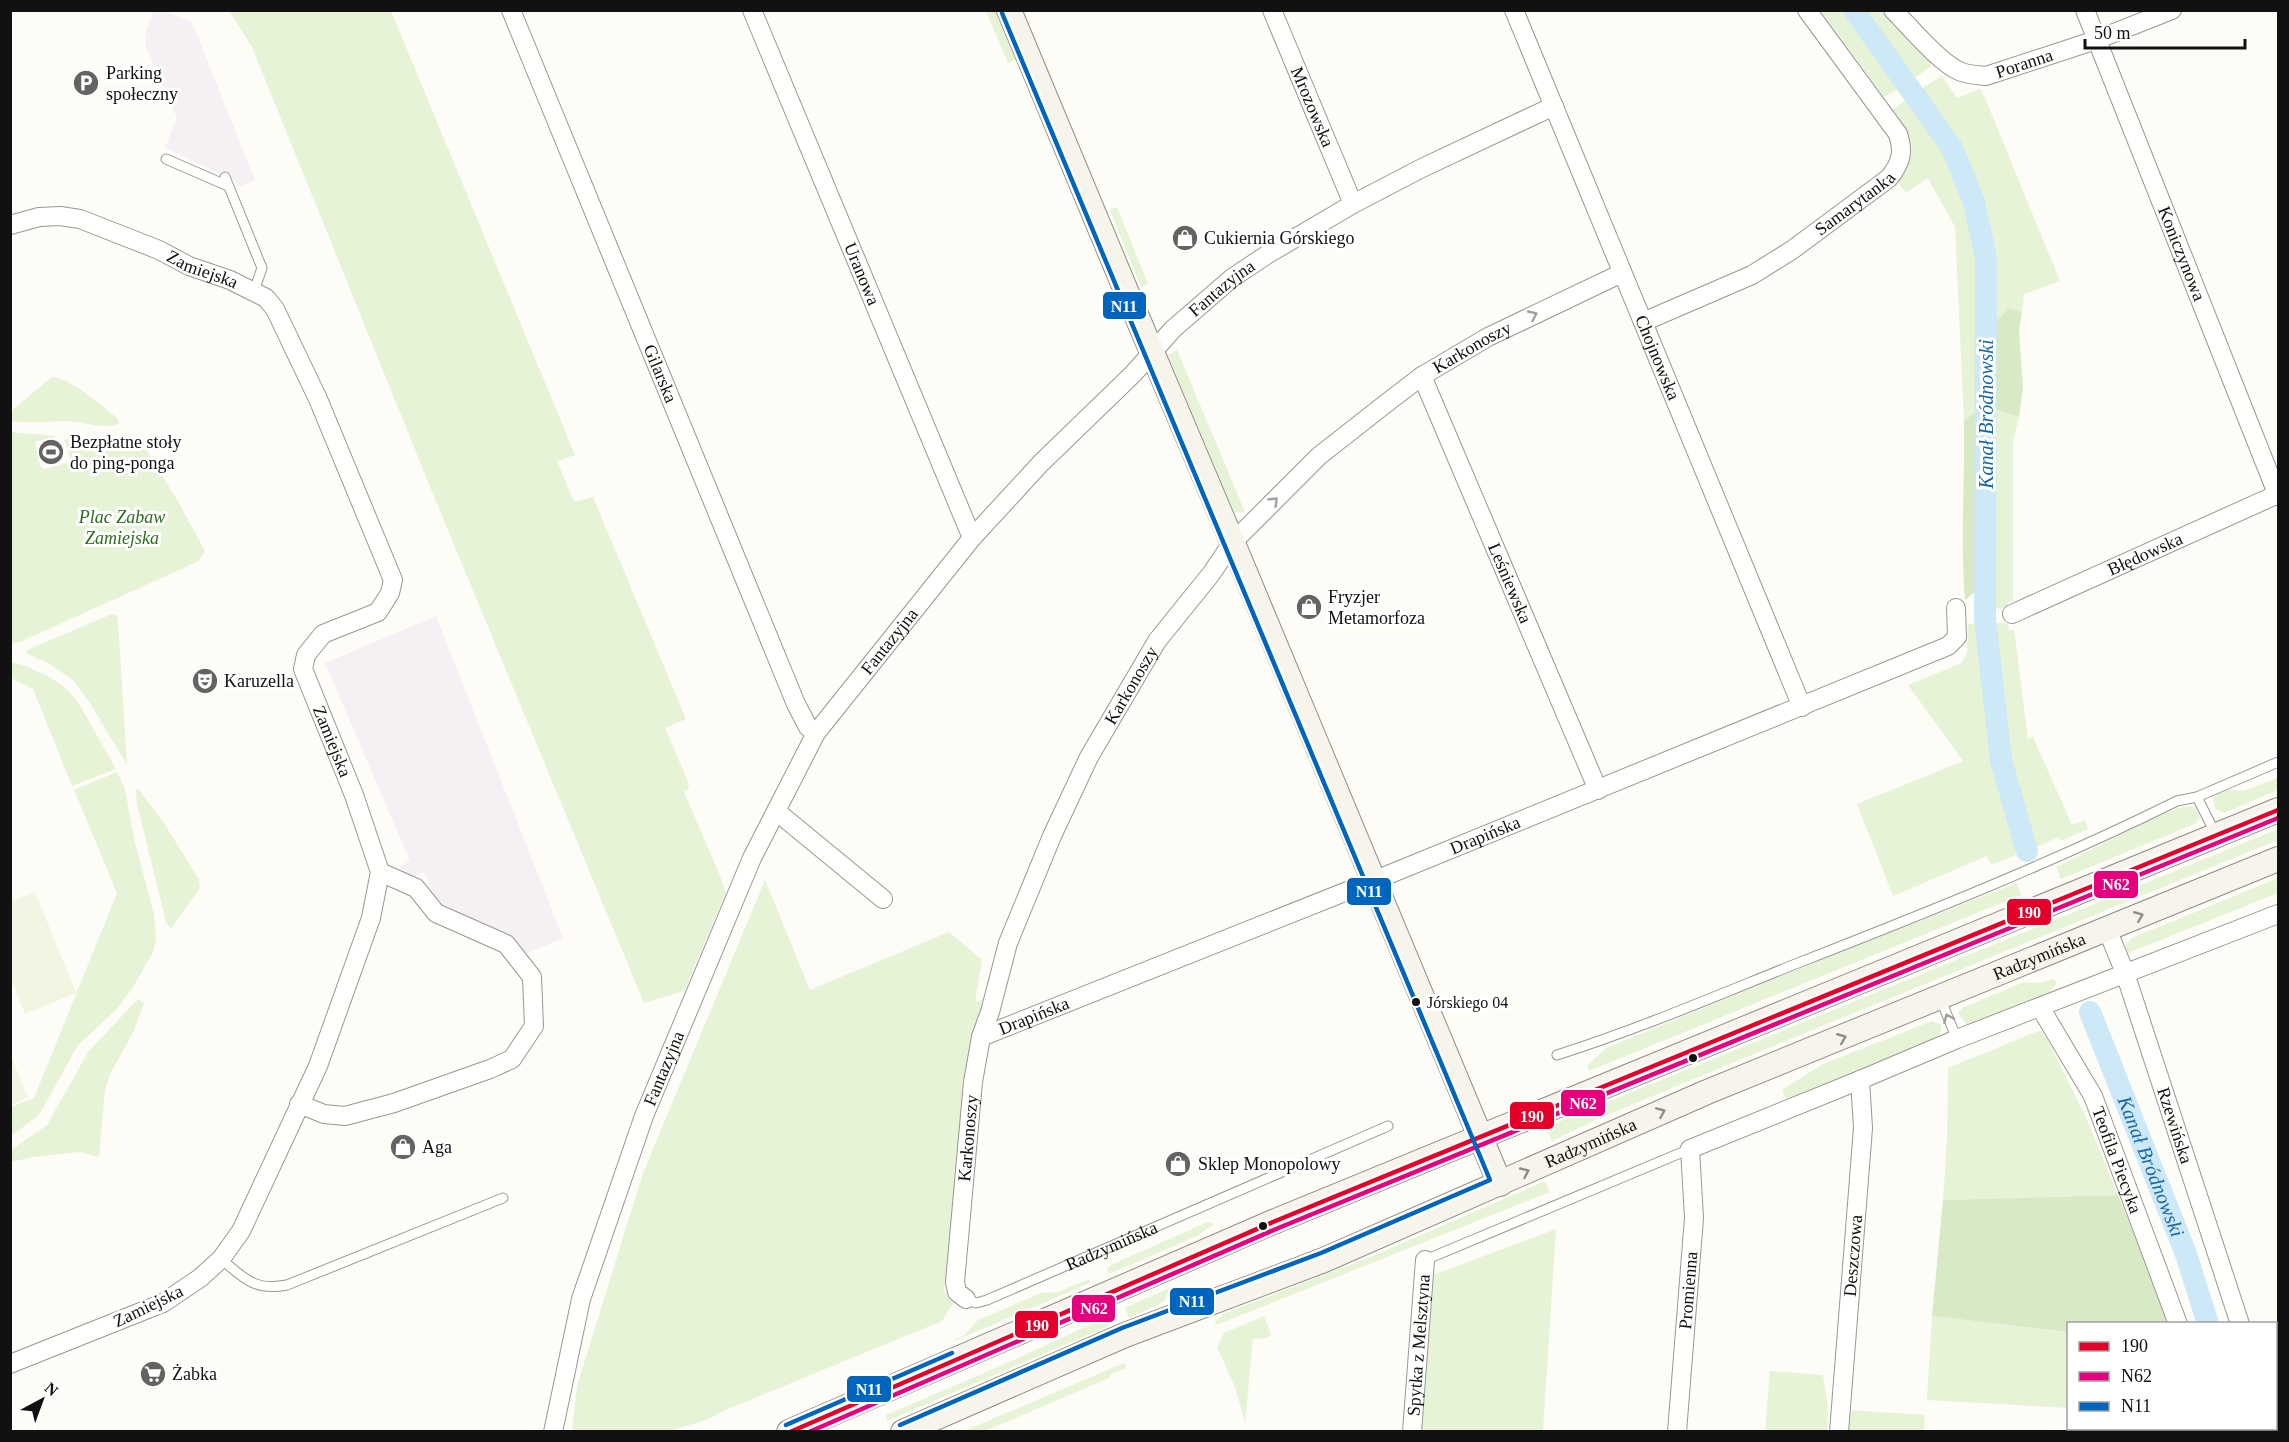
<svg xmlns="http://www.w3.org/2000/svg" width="2289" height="1442" viewBox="0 0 2289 1442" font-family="Georgia,serif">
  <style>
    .industrial { fill: #f5f0f3 }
    .green { fill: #e7f3d7 }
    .forest { fill: #d8eac5 }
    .pitch { fill: #f0f6e1 }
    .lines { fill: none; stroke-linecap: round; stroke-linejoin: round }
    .canal { stroke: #cde8f7; stroke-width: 22 }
    .lane-casing { stroke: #979795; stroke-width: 11 }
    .street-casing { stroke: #979795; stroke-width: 20 }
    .secondary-casing { stroke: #8e8d8b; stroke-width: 26 }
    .lane { stroke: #fffffe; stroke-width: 9 }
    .street { stroke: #fffffe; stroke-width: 18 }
    .secondary { stroke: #f6f4eb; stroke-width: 24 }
    .bus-1-casing { stroke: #fff; stroke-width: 9 }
    .bus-2-casing { stroke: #fff; stroke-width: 9 }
    .bus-3-casing { stroke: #fff; stroke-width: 9 }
    .bus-1 { stroke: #e4002b; stroke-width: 4.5 }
    .bus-2 { stroke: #e5007d; stroke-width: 4.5 }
    .bus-3 { stroke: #0065bd; stroke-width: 4.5 }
    .oneway { stroke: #a0a09f }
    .oneway2 { stroke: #8f8e89 }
    .bus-dot { fill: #111; stroke: #fff; stroke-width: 2 }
    .labels { text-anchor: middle; stroke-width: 6; stroke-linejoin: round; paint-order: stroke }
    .bus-label { font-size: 16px; fill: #111; stroke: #fff; text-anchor: start }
    .street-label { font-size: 18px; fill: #111; stroke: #fff }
    .poi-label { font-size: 18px; fill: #111; stroke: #fff; text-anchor: start }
    .park-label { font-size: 18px; font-style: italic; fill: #2f6b1f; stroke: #fff }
    .water-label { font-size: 20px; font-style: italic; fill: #1768a6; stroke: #fff }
    .line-badge { stroke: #fff; stroke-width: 2 }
    .badge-label { font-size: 16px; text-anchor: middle; font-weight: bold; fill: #fff }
  </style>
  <rect width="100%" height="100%" fill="#fdfcf7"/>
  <path class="industrial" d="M153,11H164L192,22L255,180L239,187L234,180L165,148L177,118L146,47L145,35Z
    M436,616L563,938L521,956L441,911L424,872L407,879L400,866L410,861L325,663Z"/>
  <path class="green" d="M229,11H391L575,455L557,461L574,502L593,497L686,719L665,728L689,784L688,790L684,792L719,873L726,893L684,991L644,1003L433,494L252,47Z
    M986,11H996L1016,60L1008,63Z
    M1821,11H1846L1902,87L1884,97Z
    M1862,11H1883L1913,44L1932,62L1930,67L1913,79Z
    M1942,76L1957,98L1980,89L1985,98L2060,281L2024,294L2022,312L2009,308L1997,320L1994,327V264L1981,201L1956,140L1922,88Z
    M1909,97C1918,104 1925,116 1931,126C1960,173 1977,223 1980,278V419L1974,413L1964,421L1955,227L1928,178L1906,193L1896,181C1921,152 1912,138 1893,110Z
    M1117,207L1148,284L1141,287L1110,210Z
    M1177,350L1245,512H1234L1168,355Z
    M52,377C70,378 104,407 118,419L119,424C101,429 85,422 67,421C48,421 29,425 11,420V411Z
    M1995,409L2019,417L2013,441V601L2008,602V608L1992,609Z
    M10,432L58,436L35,442L40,465L44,469L71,462L64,439L145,448L179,503L205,551L199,561L20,642L11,644Z
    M112,614L117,616L118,621L127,765L90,703L73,680L50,664L26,653L27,650Z
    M1980,623L1984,704L1993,760L2021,853L1991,865L1987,856L1893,896L1857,804L1963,761L1908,685L1962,663L1967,653L1968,624Z
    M1994,623H2008L2009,631L2014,629L2028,739L2033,737L2072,825L2085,820L2088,829L2061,841L2059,837L2034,848L2007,755L1997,673Z
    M11,662L26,666L48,676L67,689L78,702L116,769L72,786L33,689L11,678Z
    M117,772L125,789L134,838L154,915L156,940L153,952L132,989L116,1010L78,1045L39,1115L11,1136V1107L34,1098L117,893L74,790Z
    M2278,778V790L2224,813L2215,809L2213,798L2216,794L2225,789L2243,791Z
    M136,789L139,790L164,823L199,880L200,888L171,929L166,922L137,804Z
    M2190,806L2195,807L2200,818L2197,823L2061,879L2056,867L2156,817L2179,808Z
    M2278,829V840L1788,1040L1600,1118L1552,1141L1546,1127Z
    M2278,878V893L2126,954L2125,946L2132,938Z
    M765,880L810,990L949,932L982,960L975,1002L982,1000L944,1290L953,1304L942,1321L723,1411L709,1419L670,1431L572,1432L577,1386L643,1173Z
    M2017,883L2021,895L1589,1071L1587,1066L1606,1048L1823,959Z
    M2054,979L2057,983L2050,992L1977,1025L1968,1026L1959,1015V1011L1964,1007L2024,982L2038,983Z
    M138,999L144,1003L134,1031L110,1074L105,1090L99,1157L80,1152L33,1157L11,1162V1150L47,1125L88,1052Z
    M1932,1021L1941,1025V1030L1937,1040L1787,1101L1782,1090L1821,1065Z
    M2041,1030L2048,1041L2086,1117L2118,1195L1943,1200L1947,1137L1948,1068Z
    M1545,1181L1550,1192L1216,1325L1215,1322L1223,1314L1373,1256Z
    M1208,1222L1214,1224L1197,1236L1109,1274L1107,1269L1113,1264Z
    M1556,1229L1543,1431L1420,1432L1433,1275Z
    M1089,1279L1090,1283L954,1341V1340L964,1335L978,1320L1041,1293L1058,1292Z
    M1169,1288L1165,1301L1129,1318L1125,1308Z
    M1264,1316L1271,1334L1268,1338L1253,1339L1245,1423L1235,1387L1217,1347L1224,1333Z
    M1932,1316L2068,1332V1408L1927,1400Z
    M1105,1318L1109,1326L887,1421L886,1415L996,1368Z
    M1124,1363L1126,1368L1111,1374L1109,1378L985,1431H964Z
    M1770,1371L1823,1375L1828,1407L1827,1431H1765Z
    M1848,1410L1925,1415L1924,1431L1846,1432Z"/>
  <path class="forest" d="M2009,308L2022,312L2019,330L2023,388L2019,417L1995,409L1994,327L1997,320Z
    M1974,413L1980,419L1979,589L1965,600C1960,541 1965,481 1964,421Z
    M2118,1195L2171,1323L2068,1324V1332L1932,1316L1943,1200Z"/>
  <path class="pitch" d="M35,892L76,993L25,1014L11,978V902Z
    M10,1054L28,1097L11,1105H10Z"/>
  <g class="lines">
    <g class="canal">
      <path d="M1854,10L1952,148L1974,202L1986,258L1985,619L2001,760L2027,851"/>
      <path id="s1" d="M2090,1012L2186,1254L2208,1324"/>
      <path d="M2242,1428L2243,1432"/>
    </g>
    <g class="lane-casing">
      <g id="lane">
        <path d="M166,159L228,186"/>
        <path d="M225,177L262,268L254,291"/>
        <path d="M2197,797L2216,835"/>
        <path d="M1940,998L1957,1039"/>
        <path d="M1557,1055C1639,1029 1718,995 1798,963C1926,913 2054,862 2177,801L2197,797L2278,762"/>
        <path d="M221,1259C245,1279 254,1291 287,1285L503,1198"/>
        <path d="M1425,1260L1690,1149"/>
        <path id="s2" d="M966,1299L976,1303L987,1300L1388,1126"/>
      </g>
    </g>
    <g class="street-casing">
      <g id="street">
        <path id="s3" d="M511,10L796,704L808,727L816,733"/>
        <path id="s4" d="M752,10L972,538"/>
        <path id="s5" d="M1272,10L1353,204"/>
        <path id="s6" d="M1514,10L1802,707"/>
        <path id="s7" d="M1893,10C1910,27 1939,62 1959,71C1968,75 1977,75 1986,76L2096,40L2172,10"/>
        <path id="s8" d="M2085,10L2278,496"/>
        <path id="s9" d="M10,225L39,217L60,216L80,219L159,250L189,266L230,280L266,298L275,309L318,399L393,580L390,593L378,612L323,634L306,655L303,669L354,795L380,872L371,918L318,1066L241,1231L221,1259L200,1278L163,1303L10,1364"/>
        <path id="s10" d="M1643,322L1752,275L1792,250L1889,178C1901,163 1904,152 1898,134L1807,10"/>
        <path id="s11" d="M1422,376L1598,790"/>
        <path id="s12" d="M2012,614L2278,494"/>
        <path d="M776,811L883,899"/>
        <path id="s13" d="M2107,929L2125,973L2240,1324"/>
        <path id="s14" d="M2040,1007L2093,1096L2178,1324"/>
        <path id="s15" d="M981,1037L1395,872L1948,646L1957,637L1956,608"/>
        <path d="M299,1104L324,1114L345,1116L394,1103L490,1069L512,1059L534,1026L532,977L506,944L436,913L416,888L380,872"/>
        <path id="s16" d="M966,1299L957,1292L955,1282L973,1082L981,1037L990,1012L1008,943L1052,836L1089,757L1157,641L1211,574L1232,543L1319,456L1393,398L1422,376L1488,337L1622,273"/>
        <path d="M2215,1428L2216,1432"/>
        <path d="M2275,1428L2276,1432"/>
        <path id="s17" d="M553,1432L581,1299L644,1116L752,858L816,733L972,538L1041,463L1133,374L1173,329L1232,278L1268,254L1353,204L1422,168L1554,106"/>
        <path id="s18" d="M1412,1432L1425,1260"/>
        <path id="s19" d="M1677,1432L1694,1218L1690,1149L1860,1080L1957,1039L2278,914"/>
        <path id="s20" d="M1839,1432L1863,1128L1860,1080"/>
        <path d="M2173,1432V1428"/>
      </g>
    </g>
    <g class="secondary-casing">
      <g id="secondary">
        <path d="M1009,10C1082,188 1157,364 1232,541C1322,755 1409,970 1500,1184"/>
        <path d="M789,1432L1273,1222L2278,810"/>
        <path id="s21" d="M903,1432L1125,1335L1324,1260L1707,1092L2278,859"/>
      </g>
    </g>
    <use href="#lane" class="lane"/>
    <use href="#street" class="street"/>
    <use href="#secondary" class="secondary"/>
    <g class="bus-1-casing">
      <path id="bus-1" d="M790,1432L1273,1222L2278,810"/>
    </g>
    <g class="bus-2-casing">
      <path id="bus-2" d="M809,1432L1276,1229L2278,818"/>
    </g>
    <g class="bus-3-casing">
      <path id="bus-3" d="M786,1425L952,1353
        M900,1425L1122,1328L1321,1253L1490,1180L1002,13"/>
    </g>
    <use href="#bus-1" class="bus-1"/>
    <use href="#bus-2" class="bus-2"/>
    <use href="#bus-3" class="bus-3"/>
  </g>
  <defs><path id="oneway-chevron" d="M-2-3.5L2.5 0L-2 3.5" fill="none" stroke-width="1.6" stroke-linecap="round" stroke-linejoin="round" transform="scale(1.5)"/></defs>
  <g class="oneway">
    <use href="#oneway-chevron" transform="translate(1533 315) rotate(-25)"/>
    <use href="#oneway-chevron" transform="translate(1274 501) rotate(-45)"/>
    <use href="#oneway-chevron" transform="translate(1948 1018) rotate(-113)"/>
  </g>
  <g class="oneway2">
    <use href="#oneway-chevron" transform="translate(2139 916) rotate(-22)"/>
    <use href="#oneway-chevron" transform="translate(1842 1038) rotate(-22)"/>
    <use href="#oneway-chevron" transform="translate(1661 1112) rotate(-23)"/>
    <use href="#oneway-chevron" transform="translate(1525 1172) rotate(-25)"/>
  </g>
  <defs>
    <g id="parking-disc" transform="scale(1.35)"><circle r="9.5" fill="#646362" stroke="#fff"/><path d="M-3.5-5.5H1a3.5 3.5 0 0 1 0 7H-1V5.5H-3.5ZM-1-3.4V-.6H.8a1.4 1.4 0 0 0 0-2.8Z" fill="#fff"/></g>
    <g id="shop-disc" transform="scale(1.35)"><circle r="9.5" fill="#646362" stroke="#fff"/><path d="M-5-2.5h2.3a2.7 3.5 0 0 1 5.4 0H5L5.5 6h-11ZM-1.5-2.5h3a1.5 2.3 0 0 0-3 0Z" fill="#fff"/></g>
    <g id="stadium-disc" transform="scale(1.35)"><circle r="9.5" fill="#646362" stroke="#fff"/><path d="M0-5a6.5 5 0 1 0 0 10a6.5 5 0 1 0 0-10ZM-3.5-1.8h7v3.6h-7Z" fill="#fff"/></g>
    <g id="theatre-disc" transform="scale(1.35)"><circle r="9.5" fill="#646362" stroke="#fff"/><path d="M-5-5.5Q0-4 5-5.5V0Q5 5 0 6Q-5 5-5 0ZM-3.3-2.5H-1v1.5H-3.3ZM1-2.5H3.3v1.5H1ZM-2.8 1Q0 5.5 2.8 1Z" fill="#fff"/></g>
    <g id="supermarket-disc" transform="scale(1.35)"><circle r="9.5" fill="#646362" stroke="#fff"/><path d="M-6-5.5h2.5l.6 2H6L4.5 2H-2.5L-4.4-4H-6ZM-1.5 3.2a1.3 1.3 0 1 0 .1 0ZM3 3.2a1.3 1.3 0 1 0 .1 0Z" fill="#fff"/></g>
  </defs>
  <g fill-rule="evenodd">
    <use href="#parking-disc" x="86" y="83"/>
    <use href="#shop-disc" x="1185" y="238"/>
    <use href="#stadium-disc" x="51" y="452"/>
    <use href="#shop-disc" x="1309" y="607"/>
    <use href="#theatre-disc" x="205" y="681"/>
    <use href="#shop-disc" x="403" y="1147"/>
    <use href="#shop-disc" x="1178" y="1164"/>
    <use href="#supermarket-disc" x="153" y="1374"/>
  </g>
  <g class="bus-dot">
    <circle cx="1416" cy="1002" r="5"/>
    <circle cx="1693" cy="1058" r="5"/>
    <circle cx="1263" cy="1226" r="5"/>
  </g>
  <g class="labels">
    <g class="bus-label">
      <text x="1427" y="1008">Jórskiego 04</text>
    </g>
    <g class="street-label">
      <text dy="6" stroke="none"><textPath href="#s7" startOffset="158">Poranna</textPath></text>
      <text dy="6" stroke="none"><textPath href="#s5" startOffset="105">Mrozowska</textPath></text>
      <text dy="6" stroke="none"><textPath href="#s10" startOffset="244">Samarytanka</textPath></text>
      <text dy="6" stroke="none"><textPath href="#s8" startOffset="262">Koniczynowa</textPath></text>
      <text dy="6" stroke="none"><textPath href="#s9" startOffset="204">Zamiejska</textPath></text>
      <text dy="6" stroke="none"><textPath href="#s4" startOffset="286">Uranowa</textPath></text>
      <text dy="6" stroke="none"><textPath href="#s17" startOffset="1353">Fantazyjna</textPath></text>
      <text dy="6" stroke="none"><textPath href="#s16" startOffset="1138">Karkonoszy</textPath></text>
      <text dy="6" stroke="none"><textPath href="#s6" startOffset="376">Chojnowska</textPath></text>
      <text dy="6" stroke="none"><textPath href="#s3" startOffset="393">Gilarska</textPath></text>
      <text dy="6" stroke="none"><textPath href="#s12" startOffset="146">Błędowska</textPath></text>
      <text dy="6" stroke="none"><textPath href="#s11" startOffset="225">Leśniewska</textPath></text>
      <text dy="6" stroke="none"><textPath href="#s17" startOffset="867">Fantazyjna</textPath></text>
      <text dy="6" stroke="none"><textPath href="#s16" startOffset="652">Karkonoszy</textPath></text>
      <text dy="6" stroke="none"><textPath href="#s9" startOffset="798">Zamiejska</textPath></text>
      <text dy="6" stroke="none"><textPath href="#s15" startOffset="543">Drapińska</textPath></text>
      <text dy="6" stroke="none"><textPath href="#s21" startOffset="1232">Radzymińska</textPath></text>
      <text dy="6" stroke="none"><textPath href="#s15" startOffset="57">Drapińska</textPath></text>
      <text dy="6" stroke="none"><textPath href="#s17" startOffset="381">Fantazyjna</textPath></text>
      <text dy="6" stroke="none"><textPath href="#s13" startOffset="208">Rzewińska</textPath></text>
      <text dy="6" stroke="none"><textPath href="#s16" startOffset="166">Karkonoszy</textPath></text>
      <text dy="6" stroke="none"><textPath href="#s21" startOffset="746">Radzymińska</textPath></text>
      <text dy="6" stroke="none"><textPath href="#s14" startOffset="172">Teofila Piecyka</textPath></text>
      <text dy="6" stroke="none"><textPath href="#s2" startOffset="158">Radzymińska</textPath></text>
      <text dy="6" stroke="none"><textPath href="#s20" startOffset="177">Deszczowa</textPath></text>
      <text dy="6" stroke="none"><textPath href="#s19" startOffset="142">Promienna</textPath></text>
      <text transform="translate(148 1306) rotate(-26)" y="6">Zamiejska</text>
      <text dy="6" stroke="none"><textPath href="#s18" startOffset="87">Spytka z Melsztyna</textPath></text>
    </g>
    <g class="poi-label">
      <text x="106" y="79">Parking<tspan x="106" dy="21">społeczny</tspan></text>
      <text x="1204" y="244">Cukiernia Górskiego</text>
      <text x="70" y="448">Bezpłatne stoły<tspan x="70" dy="21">do ping-ponga</tspan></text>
      <text x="1328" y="603">Fryzjer<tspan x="1328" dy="21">Metamorfoza</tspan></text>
      <text x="224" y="687">Karuzella</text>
      <text x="422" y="1153">Aga</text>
      <text x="1198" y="1170">Sklep Monopolowy</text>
      <text x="172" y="1380">Żabka</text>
    </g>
    <g class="park-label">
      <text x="122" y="523">Plac Zabaw<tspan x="122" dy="21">Zamiejska</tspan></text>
    </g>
    <g class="water-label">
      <text transform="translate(1986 414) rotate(-90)" y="7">Kanał Bródnowski</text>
      <text dy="7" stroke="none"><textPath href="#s1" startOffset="166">Kanał Bródnowski</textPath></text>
    </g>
  </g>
  <g class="line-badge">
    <rect x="1102" y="291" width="45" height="29" rx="6" fill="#0065bd"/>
    <rect x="2093" y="870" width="46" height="29" rx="6" fill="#e5007d"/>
    <rect x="1346" y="877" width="46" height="29" rx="6" fill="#0065bd"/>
    <rect x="2006" y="898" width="46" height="28" rx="6" fill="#e4002b"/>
    <rect x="1560" y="1089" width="46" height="28" rx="6" fill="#e5007d"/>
    <rect x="1509" y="1101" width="46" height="29" rx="6" fill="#e4002b"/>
    <rect x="1169" y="1287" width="46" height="29" rx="6" fill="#0065bd"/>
    <rect x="1071" y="1294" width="45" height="29" rx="6" fill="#e5007d"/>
    <rect x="1014" y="1310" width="45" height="29" rx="6" fill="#e4002b"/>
    <rect x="846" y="1375" width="46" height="28" rx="6" fill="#0065bd"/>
  </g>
  <g class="badge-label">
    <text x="1124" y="312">N11</text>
    <text x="2116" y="890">N62</text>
    <text x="1369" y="897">N11</text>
    <text x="2029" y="918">190</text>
    <text x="1583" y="1109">N62</text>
    <text x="1532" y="1122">190</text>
    <text x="1192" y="1307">N11</text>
    <text x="1094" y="1314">N62</text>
    <text x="1037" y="1331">190</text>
    <text x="869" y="1395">N11</text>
  </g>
  <rect width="2289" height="1442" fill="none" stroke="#111111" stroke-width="24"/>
  <rect x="2067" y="1322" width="210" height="108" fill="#ffffff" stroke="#a0a0a0" stroke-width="1.5"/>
  <rect x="2079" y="1342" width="30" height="9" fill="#e4002b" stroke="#a0a0a0" stroke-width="1.5"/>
  <text x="2121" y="1352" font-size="18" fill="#111111">190</text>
  <rect x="2079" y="1372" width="30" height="9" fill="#e5007d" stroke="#a0a0a0" stroke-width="1.5"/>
  <text x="2121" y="1382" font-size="18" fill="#111111">N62</text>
  <rect x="2079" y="1402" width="30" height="9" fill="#0065bd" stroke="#a0a0a0" stroke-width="1.5"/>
  <text x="2121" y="1412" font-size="18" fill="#111111">N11</text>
  <g transform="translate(42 1400) rotate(41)" stroke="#ffffff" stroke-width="4.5" paint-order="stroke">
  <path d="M0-4.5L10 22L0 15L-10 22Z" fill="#111111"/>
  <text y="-9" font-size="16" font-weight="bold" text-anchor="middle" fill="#111111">N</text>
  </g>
  <path d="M2085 39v9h160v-9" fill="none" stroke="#111111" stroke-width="3"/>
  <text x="2094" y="39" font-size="18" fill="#111111" stroke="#ffffff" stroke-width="4.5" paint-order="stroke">50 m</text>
</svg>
